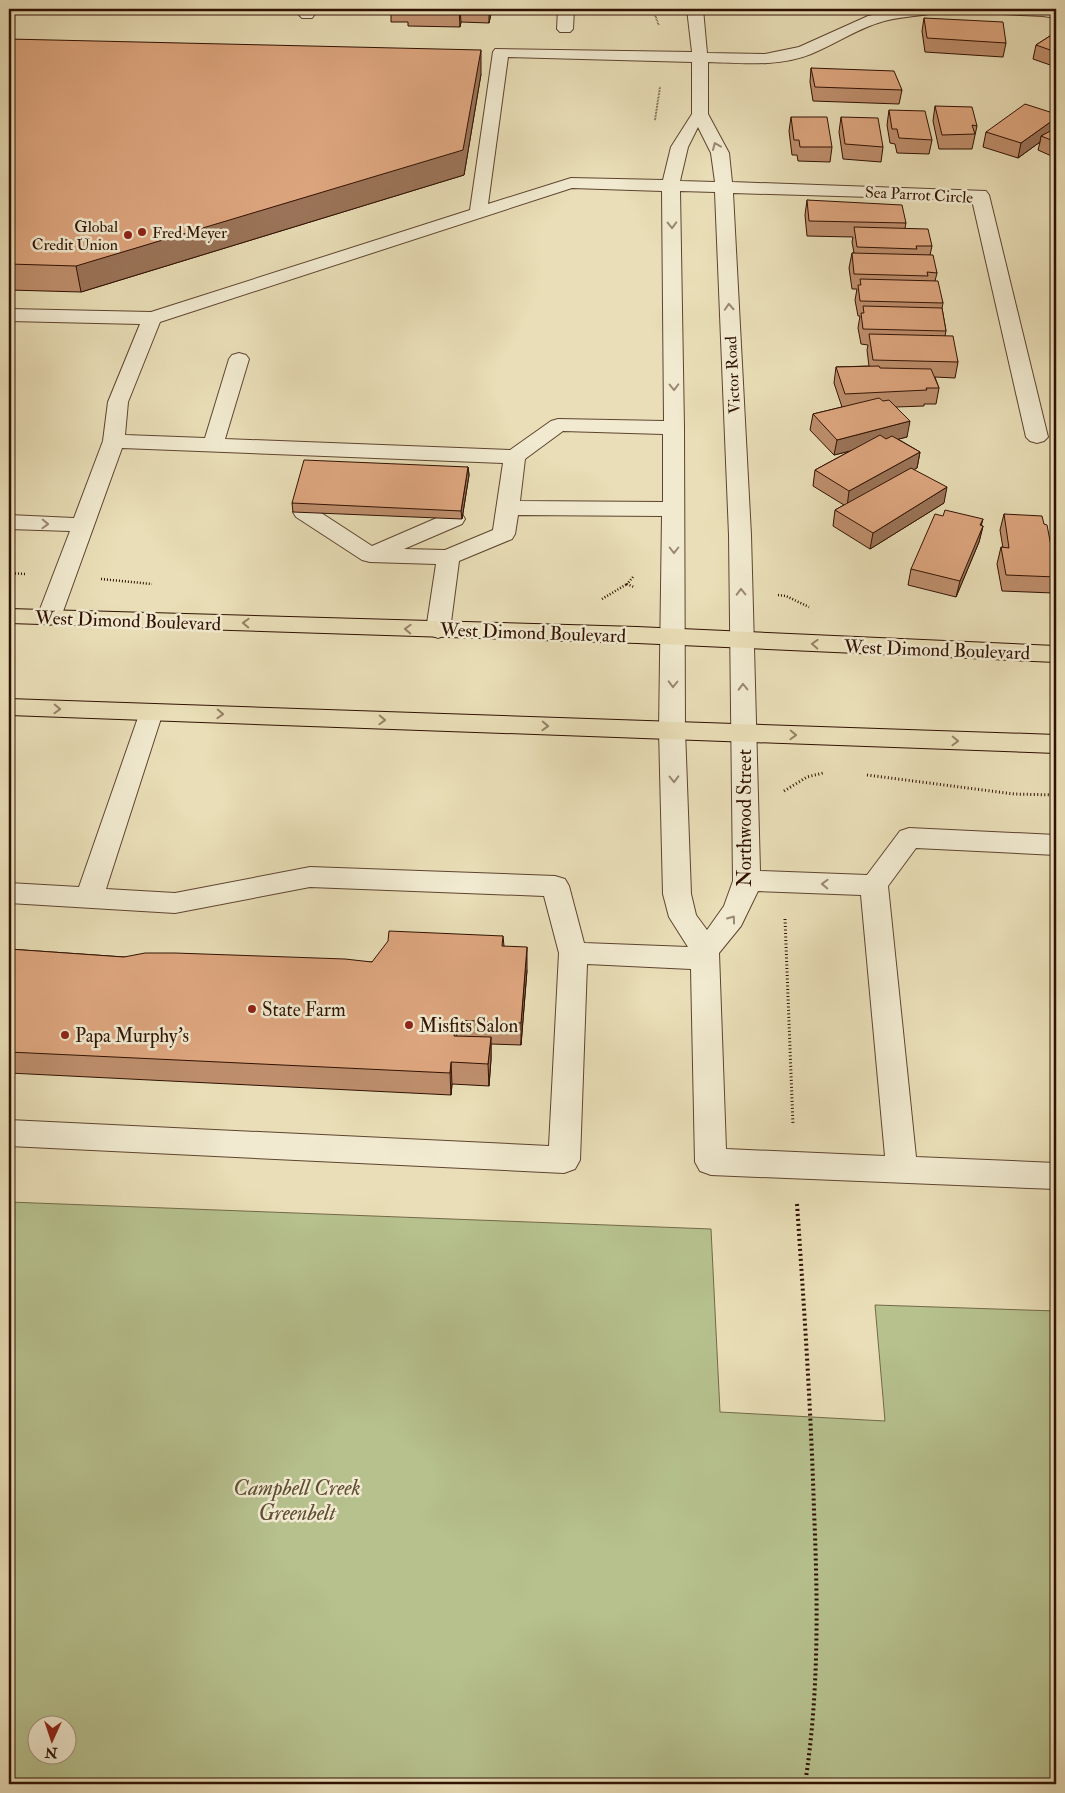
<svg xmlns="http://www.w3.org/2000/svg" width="1065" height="1793" viewBox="0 0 1065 1793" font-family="'IM FELL Double Pica',serif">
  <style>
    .green { fill: #b6c18e; stroke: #736948; fill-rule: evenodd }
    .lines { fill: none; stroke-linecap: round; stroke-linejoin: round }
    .minor-casing { stroke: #5e442f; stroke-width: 2 }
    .major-casing { stroke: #301102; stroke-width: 2 }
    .path-far3 { stroke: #301102; stroke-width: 2; stroke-dasharray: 0.5 1; stroke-linecap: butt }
    .path-far2 { stroke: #301102; stroke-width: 2.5; stroke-dasharray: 1 2; stroke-linecap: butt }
    .path-far1 { stroke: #301102; stroke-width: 3; stroke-dasharray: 1 2.5; stroke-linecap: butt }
    .path { stroke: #301102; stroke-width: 4; stroke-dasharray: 2 3; stroke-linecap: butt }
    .minor { fill: #f1ead0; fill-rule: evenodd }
    .major { fill: #e9deb7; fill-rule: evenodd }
    .wall { fill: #bf8f6d; stroke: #301102 }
    .shaded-wall { fill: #9b7459; stroke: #301102 }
    .building { fill: #dea67f; stroke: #301102 }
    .oneway { stroke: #9a8873 }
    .oneway2 { stroke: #968266 }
    .poi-dot { fill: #8f2418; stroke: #f1ead0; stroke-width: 2 }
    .labels { text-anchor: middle; stroke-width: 5; stroke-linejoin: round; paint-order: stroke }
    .far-street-label { font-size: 16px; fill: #301102; stroke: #f1ead0 }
    .far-poi-label { font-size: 16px; fill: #301102; stroke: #f1ead0; text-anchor: end }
    .street-label { font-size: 19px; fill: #301102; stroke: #f1ead0 }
    .poi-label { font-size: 19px; fill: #301102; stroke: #f1ead0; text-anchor: start }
    .near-park-label { font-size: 22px; font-style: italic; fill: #5f4f33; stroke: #f1ead0 }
  </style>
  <rect width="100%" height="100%" fill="#e9deb7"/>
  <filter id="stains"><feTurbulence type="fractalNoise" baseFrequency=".004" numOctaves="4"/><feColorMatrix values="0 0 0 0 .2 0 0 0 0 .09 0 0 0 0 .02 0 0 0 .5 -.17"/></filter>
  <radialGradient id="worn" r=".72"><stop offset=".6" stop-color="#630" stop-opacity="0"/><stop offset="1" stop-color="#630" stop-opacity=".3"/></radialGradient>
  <path class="green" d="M9,1202L711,1229L720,1412L885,1421L875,1305L1056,1311V1784H9ZM38,1726H68V1756H38Z"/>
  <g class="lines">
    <g class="minor-casing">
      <path id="minor" d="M304,9H319L312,18H302L299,15Z
        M558,9H574L573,29L570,32H560L557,29Z
        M687,9H703L707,53L765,54L799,47L868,16L900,9H941L938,12C919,17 897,16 878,23C855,30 834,45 811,54C779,67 742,63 708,62V114L729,153L732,182L986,191L989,195L1048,437L1044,441L1037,443L1030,441L1026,437L972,200L733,193L751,535L760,871L867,875L900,831L909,828L1056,835V855L916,848L888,886L916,1157L1056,1163V1189L711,1175L700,1171L695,1162L691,969L587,964L580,1160L575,1169L564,1173L9,1146V1120L549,1146L559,953L544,896L310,887L175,913L9,903V883L79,887L142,706L151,704L160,706L163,712L106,889L175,893L310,867L555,876L565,879L569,886L584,943L688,947L669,917L663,894L659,730L662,516L518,515L515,534L512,539L459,561L450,630L446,635L438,638L430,635L426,630L436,564L370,562L362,560L296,517L293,512L296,507L304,505L312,507L372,546L446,514L454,512L462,514L465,519L462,524L404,549L445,550L493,530L503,463L122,448L61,617L57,622L49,625L41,622L37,617L70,531L9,529V515L74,518L103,441L108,402L140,324L9,321V309L151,312L470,210L493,52L495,49L692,52ZM508,57L692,62V114L671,147L663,180L571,178L488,204ZM698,127L711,153L715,182L680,181L688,147ZM572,188L662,191L664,421L558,419L551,421L510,450L225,439L249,359L246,355L239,353L232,355L229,359L205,438L125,435L128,402L160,322ZM680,191L715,192L729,535L733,881L724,906L707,930L696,915L691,894L685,730L684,428ZM563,431L663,434V502L520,501L525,459ZM758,891L861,895L885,1156L726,1149L719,953L741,926Z
        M995,9H1053L1056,10V18L1043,16L1003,14L998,12Z"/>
    </g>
    <g class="major-casing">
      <path id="major" d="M9,609L637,627L1056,646V662L637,643L9,623Z
        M9,699L1056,735V753L9,715Z"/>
    </g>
    <path class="path-far3" d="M653,9L659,26
      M655,120L660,87"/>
    <path class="path-far2" d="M9,573L25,574
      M633,577L627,584L634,587
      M101,579L152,584
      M778,595L786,596L809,607
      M602,599L627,584"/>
    <path class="path-far1" d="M867,775L1014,794L1056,795
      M784,791L807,777L823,773
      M785,919L793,1125"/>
    <path class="path" d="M797,1204C804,1306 811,1409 814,1511C818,1602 819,1694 805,1784"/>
    <use href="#minor" class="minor"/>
    <use href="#major" class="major"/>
  </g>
  <path class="wall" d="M146,9H223L221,14L146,13Z
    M391,9H492L489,23L461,22L460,27L408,26V22H391Z
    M924,18L1006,43L1003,57L925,52L922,31Z
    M1056,32V67L1033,59L1036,45Z
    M9,39L481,74L464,175L81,292L9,290Z
    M811,68L902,90L899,104L813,101L810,82Z
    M935,106L977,126L972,149H939L933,121Z
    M889,110L932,140L929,154L897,153L895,144L890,143L887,125Z
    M1056,114V158L1038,150L1040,142L1018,158L983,147L986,132Z
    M791,117L832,147L830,162L798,161L797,155H792L789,131Z
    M841,117L883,147L881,162L843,159L839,132Z
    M807,200L906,223L905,228L932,246L930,255L937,273L935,281L943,303L942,308L946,331L945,336L958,362L955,378L935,377L939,388L936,404H924V406L896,407L907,437L898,439L920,452L917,468L914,469L944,503L870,549L833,526L835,510L844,505L813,486L815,470L850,451L834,455L810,430L813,414L842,407L834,383L836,367L869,366L867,350L868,345L861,344L858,328L860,316H858L855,300L857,289H852L849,268L852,253H854L852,242L853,237L807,236L805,215Z
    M468,467L469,475L462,519L293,512L292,503Z
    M1055,507H1056V551L1051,523Z
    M1004,514L1044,524L1056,572V581L1053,593L1002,591L997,564L1001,547L1003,548L1000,530Z
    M981,526H983L979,542L956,597L908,585L911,569Z
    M503,936L504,946L527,970L521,1045L491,1044V1059L489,1086L452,1084L451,1095L9,1073V949L124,957L372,962Z"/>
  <path class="shaded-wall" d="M459,9H460L461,22L460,27Z
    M489,9H492L489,23Z
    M481,50V74L464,175L81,292L76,266Z
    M1056,118V130L1041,136L1040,142L1018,158L1021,143Z
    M910,421L907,437L834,455L837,440Z
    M920,452L917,468L847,507L849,491Z
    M468,467L469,475L462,519L461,511Z
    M947,487L944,503L870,549L873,533Z
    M983,519L979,534L983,526L979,542L956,597L960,581Z
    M527,947V970L521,1045V1023Z
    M456,1020L457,1042L454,1036Z
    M491,1037V1059L489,1086L488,1064Z
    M451,1062L452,1084L451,1095L450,1073Z"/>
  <path class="building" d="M924,18L1003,22L1006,43L927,38Z
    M1056,32V52L1036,45Z
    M9,39L481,50L463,150L76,266L9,264Z
    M811,68L894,71L902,90L815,87Z
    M1025,104L1056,114V118L1021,143L986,132Z
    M935,106L972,107L977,126L972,125L975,134L942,135Z
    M889,110L925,111L932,140L899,138L897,129H892Z
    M791,117H827L832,147H800L799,140H794Z
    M841,117L878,118L883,147L845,144Z
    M1056,128V142L1041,136Z
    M807,200L902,205L906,223L809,221Z
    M854,227L928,229L932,246H916L917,249L857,247Z
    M852,253L933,255L937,273L927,272L928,276L854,274Z
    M860,279L938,281L943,303L860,301L858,285H861Z
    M863,306L942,308L946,331L863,329L861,313H864Z
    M869,334L953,336L958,362L873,360Z
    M879,366L880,368L931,369L939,388H926L927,390L845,394L836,367Z
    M879,398L883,401L889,400L910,421L837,440L813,414Z
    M880,435L886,439L892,436L920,452L849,491L815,470Z
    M304,460L468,467L461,511L292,503Z
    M911,468L947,487L873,533L835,510Z
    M945,510L983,519L980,525L983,526L960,581L911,569L935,514L943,516Z
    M1004,514L1042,516L1044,524L1047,525L1056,572V577L1006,575L1001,547L1009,548Z
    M389,931L503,936L502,946L527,947L521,1023L456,1020L454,1036L491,1037L488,1064L451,1062L450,1073L9,1052V949L124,957L145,953H175L345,959L372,962L388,941Z"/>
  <defs><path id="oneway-chevron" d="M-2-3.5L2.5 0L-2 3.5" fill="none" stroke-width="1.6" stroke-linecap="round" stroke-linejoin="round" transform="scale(1.25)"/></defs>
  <g class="oneway">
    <use href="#oneway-chevron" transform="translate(716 146) rotate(-113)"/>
    <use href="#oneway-chevron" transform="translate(672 225) rotate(89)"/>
    <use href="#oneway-chevron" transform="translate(729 307) rotate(-93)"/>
    <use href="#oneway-chevron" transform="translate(674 387) rotate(89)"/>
    <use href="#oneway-chevron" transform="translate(45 524) rotate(2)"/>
    <use href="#oneway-chevron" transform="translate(674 550) rotate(90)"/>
    <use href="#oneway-chevron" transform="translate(741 592) rotate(-91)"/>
    <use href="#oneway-chevron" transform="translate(673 684) rotate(91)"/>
    <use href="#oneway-chevron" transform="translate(743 687) rotate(-91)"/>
    <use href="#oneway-chevron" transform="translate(674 779) rotate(89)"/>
    <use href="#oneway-chevron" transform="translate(825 884) rotate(-178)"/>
    <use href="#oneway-chevron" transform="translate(732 919) rotate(-54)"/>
  </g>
  <g class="oneway2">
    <use href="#oneway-chevron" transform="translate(246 623) rotate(-178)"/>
    <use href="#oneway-chevron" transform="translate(408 629) rotate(-178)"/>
    <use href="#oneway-chevron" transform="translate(815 644) rotate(-177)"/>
    <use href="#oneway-chevron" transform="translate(57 709) rotate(2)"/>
    <use href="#oneway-chevron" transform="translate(220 714) rotate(2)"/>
    <use href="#oneway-chevron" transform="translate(382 720) rotate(2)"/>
    <use href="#oneway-chevron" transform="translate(545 726) rotate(2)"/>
    <use href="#oneway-chevron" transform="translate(793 735) rotate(2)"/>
    <use href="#oneway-chevron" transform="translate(955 741) rotate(2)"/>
  </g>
  <g class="poi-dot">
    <circle cx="142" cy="232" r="5"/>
    <circle cx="128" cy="235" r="5"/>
    <circle cx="252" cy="1009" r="5"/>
    <circle cx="409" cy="1025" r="5"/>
    <circle cx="65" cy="1035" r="5"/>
  </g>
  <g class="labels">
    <g class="far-street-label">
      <text transform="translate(919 194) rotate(3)" y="6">Sea Parrot Circle</text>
      <text transform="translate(732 375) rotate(-93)" y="6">Victor Road</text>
    </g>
    <g class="far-poi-label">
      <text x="118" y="232">Global<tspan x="118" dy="18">Credit Union</tspan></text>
      <text x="152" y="238" text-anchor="start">Fred Meyer</text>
    </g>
    <g class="street-label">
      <text transform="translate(128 620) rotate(2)" y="7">West Dimond Boulevard</text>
      <text transform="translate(533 632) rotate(2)" y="7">West Dimond Boulevard</text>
      <text transform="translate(937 649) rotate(2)" y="7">West Dimond Boulevard</text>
      <text transform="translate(744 818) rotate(-90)" y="7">Northwood Street</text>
    </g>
    <g class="poi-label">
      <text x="262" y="1016">State Farm</text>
      <text x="419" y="1032">Misfits Salon</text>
      <text x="75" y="1042">Papa Murphy's</text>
    </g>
    <g class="near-park-label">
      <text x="297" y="1495">Campbell Creek<tspan x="297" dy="25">Greenbelt</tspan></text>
    </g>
  </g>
  <rect width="1065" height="1793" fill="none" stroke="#e9deb7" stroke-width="30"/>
  <rect x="10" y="10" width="1045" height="1773" fill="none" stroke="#301102" stroke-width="2.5"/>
  <rect x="15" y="15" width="1035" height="1763" fill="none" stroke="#301102"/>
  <g transform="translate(52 1740) rotate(183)"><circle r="24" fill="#f1ead0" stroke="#a4937e"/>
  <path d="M0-4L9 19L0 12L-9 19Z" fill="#8f2418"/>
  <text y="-8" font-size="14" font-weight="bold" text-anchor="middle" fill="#301102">N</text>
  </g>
  <rect width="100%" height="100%" filter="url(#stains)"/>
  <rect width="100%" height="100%" fill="url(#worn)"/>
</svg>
